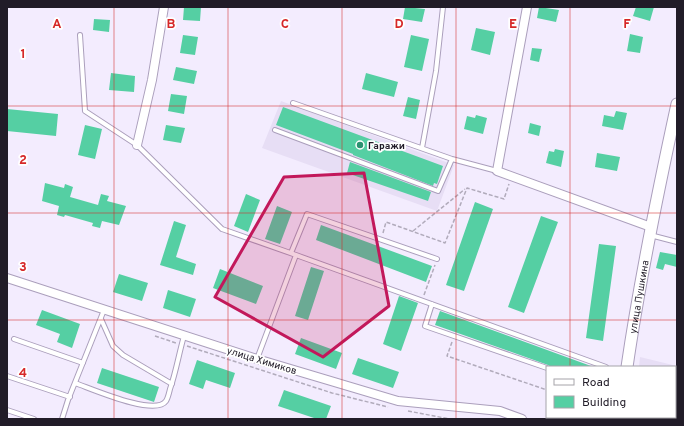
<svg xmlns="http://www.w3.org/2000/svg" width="684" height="426" viewBox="0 0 684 426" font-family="Overpass,sans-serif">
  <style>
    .built { fill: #e7def5 }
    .building { fill: #55cfa3 }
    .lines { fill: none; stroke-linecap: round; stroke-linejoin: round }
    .lane-casing { stroke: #ab9fbc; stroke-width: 6 }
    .street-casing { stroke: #ab9fbc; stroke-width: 10 }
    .secondary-casing { stroke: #ab9fbc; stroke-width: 13 }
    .path { stroke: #b1abbb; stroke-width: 1.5; stroke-dasharray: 4 2; stroke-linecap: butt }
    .lane { stroke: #fff; stroke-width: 4 }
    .street { stroke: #fff; stroke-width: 8 }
    .secondary { stroke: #fff; stroke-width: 11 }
    .marked { fill: #c2185b; fill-opacity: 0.2; stroke: #c2185b; stroke-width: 3; stroke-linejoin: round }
    .grid { fill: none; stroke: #d62828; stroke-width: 1; stroke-opacity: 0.55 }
    .poi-dot { fill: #2b9270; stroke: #fff; stroke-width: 1.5 }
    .labels { text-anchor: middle; stroke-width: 3.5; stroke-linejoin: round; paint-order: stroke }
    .poi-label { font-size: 10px; font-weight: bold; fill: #211c28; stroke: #fff; text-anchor: start }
    .street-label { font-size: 10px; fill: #211c28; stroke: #fff }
    .grid-label { font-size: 13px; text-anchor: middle; font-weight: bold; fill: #d62828; stroke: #fff; stroke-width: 3.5; stroke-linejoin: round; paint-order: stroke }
  </style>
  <rect width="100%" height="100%" fill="#f3ecfe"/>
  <path class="built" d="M281,101L454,165L437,211L262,148Z
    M640,357L677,366V419H631V417H675V367H639Z"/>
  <path class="building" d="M184,7H201L200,21L183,20Z
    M405,7L425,9L422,22L403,19Z
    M539,7L559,10L556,22L537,18Z
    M636,7H654L650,21L633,16Z
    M94,19L110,20L109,32L93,30Z
    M476,28L495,32L490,55L471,50Z
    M630,34L643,37L640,53L627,51Z
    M183,35L198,37L195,55L180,53Z
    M411,35L429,39L422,71L404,67Z
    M532,48L542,49L539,62L530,60Z
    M176,67L197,71L194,84L173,80Z
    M111,73L135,76L134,92L109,90Z
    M366,73L398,82L394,97L362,89Z
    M171,94L187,96L184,114L168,111Z
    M408,97L420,100L416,119L403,116Z
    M283,107L443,166L437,184L434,183L433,186L353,155V154L276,125Z
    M7,109L58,114L56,136L7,131Z
    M616,111L627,113L623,130L602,126L604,115L614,117Z
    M476,115L487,118L483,134L464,129L467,116L475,118Z
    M530,123L541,126L539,136L528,133Z
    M85,125L102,129L95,159L78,155Z
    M166,125L185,128L181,143L163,140Z
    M555,149L564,151L561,167L546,163L549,151L554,152Z
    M597,153L620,157L617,171L595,167Z
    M350,162L431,192L428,201L347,173Z
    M45,183L64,188L65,184L73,187L70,197L98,205L101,194L109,196L107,201L126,206L119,225L102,221L100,228L92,226L93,223L65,215L64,217L57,215L59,206L42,201Z
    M246,194L260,200L248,232L234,226Z
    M475,202L493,209L464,291L446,285Z
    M277,206L292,212L280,244L265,239Z
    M541,216L558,222L524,313L508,307Z
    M174,221L186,225L176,257L196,264L193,275L160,265Z
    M321,225L432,266L426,282L316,240Z
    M599,244L616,246L603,341L586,338Z
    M660,252L677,255V267L665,264L663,270L656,268Z
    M311,267L324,271L308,320L295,316Z
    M220,269L263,286L256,304L213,288Z
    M119,274L148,283L142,301L113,292Z
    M168,290L196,299L190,317L163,308Z
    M399,296L418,303L401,351L383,344Z
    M42,310L80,324L72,348L57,342L60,334L36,325Z
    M440,311L591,366V367H551L548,365L435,325Z
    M301,338L342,353L336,369L295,354Z
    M358,358L399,372L393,388L352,374Z
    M197,360L235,373L230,388L206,380L203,389L189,384Z
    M102,368L159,387L154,402L97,383Z
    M284,390L331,406L326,419H317L278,406Z"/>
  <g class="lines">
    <g class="lane-casing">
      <path id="lane" d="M80,35L85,111L137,145L222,229L296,255
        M293,103L452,159L497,171
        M275,130L438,191L452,159
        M422,148L436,71L443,7
        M650,235L677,242
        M291,253L307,214L437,259
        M432,304L425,326L547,368
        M101,319L113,346L123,355L172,384
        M14,339L83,363
        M257,359L296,255L606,367
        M7,376L70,397
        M75,383C90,388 155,417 166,401C168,398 169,393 170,389C176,372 179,353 184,336
        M7,410L34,419
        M62,419L68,400L104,310"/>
    </g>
    <g class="street-casing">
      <path id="street" d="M527,7L497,171L651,227
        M137,145L152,80L164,7
        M7,278L257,359L398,401L500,411L522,419"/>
    </g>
    <g class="secondary-casing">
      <g id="secondary">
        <path id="s1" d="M627,367C640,278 658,191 677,104"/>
        <path d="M620,419V417"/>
      </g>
    </g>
    <path class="path" d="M413,231L465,189
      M383,233L386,222L445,243L467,188L504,199L509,184
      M424,295L435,265
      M155,336L176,343
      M452,342L447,356L547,390
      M187,346L332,393L388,407
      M408,411L450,419
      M576,417L577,419
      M602,419L604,417"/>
    <use href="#lane" class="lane"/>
    <use href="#street" class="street"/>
    <use href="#secondary" class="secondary"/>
  </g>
  <path class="marked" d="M364,173L389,306L323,357L215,297L284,177Z"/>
  <path class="grid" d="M114,7V419M228,7V419M342,7V419M456,7V419M570,7V367M7,106H677M7,213H677M7,320H677M570,417V419"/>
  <circle class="poi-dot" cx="360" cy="145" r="4"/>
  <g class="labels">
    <g class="poi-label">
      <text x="368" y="149">Гаражи</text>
    </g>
    <g class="street-label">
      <text dy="4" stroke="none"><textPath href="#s1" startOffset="71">улица Пушкина</textPath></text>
      <text transform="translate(262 360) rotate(17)" y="4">улица Химиков</text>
    </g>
  </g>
  <g class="grid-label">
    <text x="57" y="28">A</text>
    <text x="171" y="28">B</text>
    <text x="285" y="28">C</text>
    <text x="399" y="28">D</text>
    <text x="513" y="28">E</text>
    <text x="627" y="28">F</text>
    <text x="23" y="58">1</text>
    <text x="23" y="164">2</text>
    <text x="23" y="271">3</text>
    <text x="23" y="377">4</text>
  </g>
  <rect width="684" height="426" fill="none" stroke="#211c28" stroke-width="16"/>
  <rect x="546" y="366" width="130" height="52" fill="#ffffff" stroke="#a6a4a9"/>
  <rect x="554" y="379" width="20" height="6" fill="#ffffff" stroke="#a6a4a9"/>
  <text x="582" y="386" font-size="12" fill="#211c28">Road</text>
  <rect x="554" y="396" width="20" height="12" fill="#55cfa3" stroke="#a6a4a9"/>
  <text x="582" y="406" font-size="12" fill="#211c28">Building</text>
</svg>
